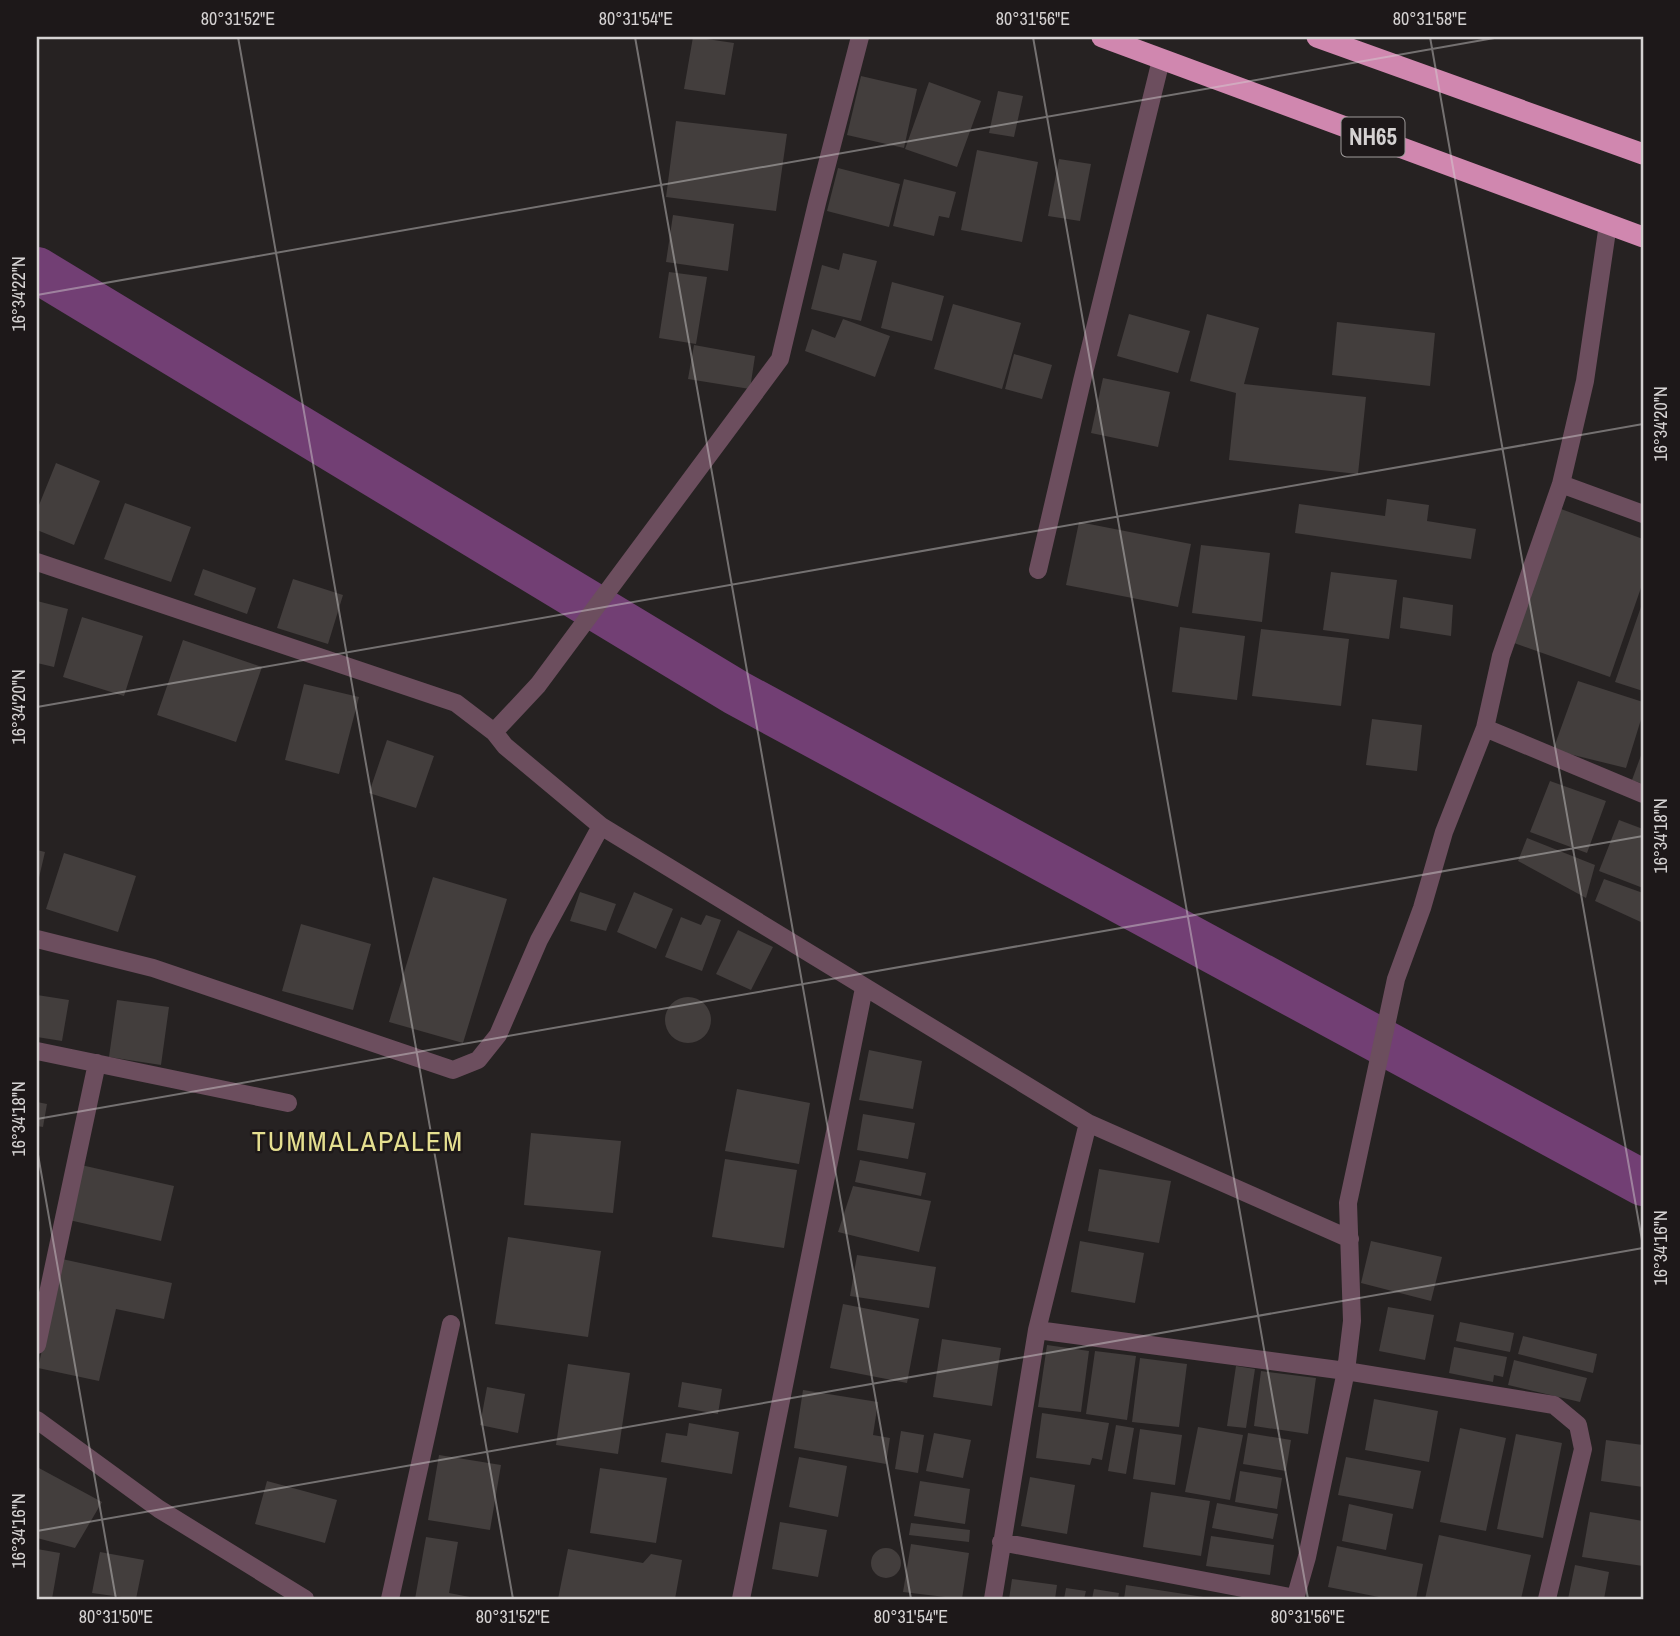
<svg xmlns="http://www.w3.org/2000/svg" width="1680" height="1636" viewBox="0 0 1680 1636" font-family="'Archivo Narrow',sans-serif">
  <style>
    .lines { fill: none; stroke-linecap: round; stroke-linejoin: round }
    .canal { stroke: #723f74; stroke-width: 46 }
    .building { fill: #433e3d }
    .street { stroke: #6c4e5e; stroke-width: 18 }
    .highway { stroke: #d087af; stroke-width: 21 }
    .ticks { fill: none; stroke: #d5d2d2; stroke-width: 2; stroke-opacity: 0.45 }
    .labels { text-anchor: middle; stroke-width: 5; stroke-linejoin: round; paint-order: stroke }
    .shield { fill: #1d1819; stroke: #9e9a9a; stroke-width: 2 }
    .shield-label { font-size: 23px; font-weight: bold; fill: #d5d2d2 }
    .quarter-label { font-size: 28px; letter-spacing: 2px; fill: #e5df90; stroke: #1d1819 }
    .neatline { fill: none; stroke: #d5d2d2; stroke-width: 2.5 }
    .ticks-label { font-size: 18px; text-anchor: middle; fill: #d5d2d2 }
  </style>
  <rect width="100%" height="100%" fill="#262222"/>
  <g class="lines">
    <path class="canal" d="M37,270L737,693L1643,1183"/>
  </g>
  <path class="building" d="M693,37L734,43L725,95L684,89Z
    M861,76L917,89L904,148L847,135Z
    M929,82L981,101L957,167L905,149Z
    M998,91L1023,96L1014,137L989,133Z
    M676,121L787,134L776,211L666,197Z
    M977,150L1038,162L1022,242L961,230Z
    M1059,159L1091,164L1080,221L1048,216Z
    M838,168L900,184L889,227L827,211Z
    M904,179L956,192L949,218L939,216L934,236L893,226Z
    M673,215L734,224L728,271L666,262Z
    M843,253L877,261L861,321L811,309L822,265L839,270Z
    M669,272L707,277L696,344L659,338Z
    M892,282L944,296L932,341L881,328Z
    M953,304L1021,323L1002,389L934,369Z
    M1129,314L1190,331L1178,373L1117,356Z
    M1207,314L1259,328L1244,384L1366,397L1358,474L1229,460L1236,393L1190,381Z
    M843,319L890,336L875,377L805,351L812,329L835,338Z
    M1337,322L1435,333L1430,386L1332,375Z
    M694,345L755,356L750,389L688,379Z
    M1014,354L1052,365L1042,399L1005,389Z
    M1103,378L1170,392L1158,447L1091,433Z
    M56,463L100,481L74,545L37,530V510Z
    M1387,499L1429,505L1427,521L1476,529L1471,559L1295,533L1299,504L1385,516Z
    M125,503L191,527L171,582L104,559Z
    M1561,509L1643,539V582L1610,677L1514,643Z
    M1079,522L1191,544L1178,607L1066,585Z
    M1201,545L1270,553L1262,622L1192,613Z
    M203,569L256,588L247,614L194,595Z
    M1331,572L1397,580L1389,639L1323,630Z
    M293,579L343,595L328,644L277,628Z
    M1403,597L1453,605L1451,636L1400,628Z
    M37,601L68,609L54,667L37,663Z
    M1643,601V691L1615,682Z
    M82,617L143,636L124,696L63,677Z
    M1180,627L1245,636L1237,700L1172,692Z
    M1261,629L1349,639L1341,706L1252,696Z
    M183,640L262,667L236,742L157,715Z
    M1578,681L1643,702V713L1626,768L1553,750Z
    M304,684L359,697L339,774L285,760Z
    M1372,719L1422,725L1417,771L1366,765Z
    M387,740L434,756L416,808L369,793Z
    M1643,750V784L1632,780Z
    M1550,781L1606,801L1587,853L1530,832Z
    M1619,820L1643,829V888L1599,871Z
    M1527,838L1595,865L1586,898L1518,861Z
    M37,850L45,852L38,882H37Z
    M64,853L136,876L118,932L46,909Z
    M433,877L507,899L463,1043L389,1022Z
    M1604,879L1643,893V923L1595,901Z
    M580,892L616,904L606,931L570,921Z
    M634,892L673,909L656,949L617,932Z
    M706,915L721,920L702,971L665,957L681,917L701,925Z
    M301,924L371,944L353,1010L282,991Z
    M738,930L773,947L751,990L716,974Z
    M37,995L69,1000L62,1041L37,1037Z
    M665 1020a23 23 0 1 1 46 0a23 23 0 1 1-46 0Z
    M117,1000L169,1007L161,1065L109,1057Z
    M869,1050L922,1061L913,1109L859,1100Z
    M737,1089L810,1103L799,1164L725,1151Z
    M37,1102L47,1104L43,1127L37,1126Z
    M863,1114L915,1123L908,1159L857,1150Z
    M531,1133L621,1141L613,1213L524,1205Z
    M725,1159L797,1170L784,1248L712,1237Z
    M860,1160L926,1173L921,1196L855,1182Z
    M81,1165L174,1186L161,1241L69,1220Z
    M1099,1169L1171,1181L1159,1243L1088,1231Z
    M853,1186L931,1201L919,1252L838,1232Z
    M508,1237L601,1251L588,1337L495,1324Z
    M1080,1241L1144,1253L1135,1303L1071,1292Z
    M1371,1241L1442,1257L1431,1301L1361,1283Z
    M857,1255L936,1267L929,1308L850,1296Z
    M62,1259L172,1283L164,1319L116,1309L99,1381L38,1368Z
    M843,1304L919,1319L907,1383L830,1368Z
    M1388,1307L1434,1315L1425,1360L1379,1351Z
    M1460,1322L1514,1333L1510,1352L1456,1341Z
    M1523,1336L1597,1354L1593,1373L1518,1354Z
    M942,1339L1001,1348L992,1406L933,1397Z
    M1047,1345L1089,1351L1081,1412L1038,1407Z
    M1454,1347L1507,1357L1503,1377L1494,1375L1493,1382L1449,1373Z
    M1095,1351L1136,1356L1127,1420L1086,1414Z
    M1140,1358L1187,1364L1179,1427L1132,1422Z
    M1514,1360L1587,1378L1580,1402L1508,1385Z
    M568,1364L630,1373L618,1454L556,1445Z
    M1236,1366L1255,1369L1246,1428L1227,1426Z
    M1261,1371L1316,1378L1308,1434L1254,1426Z
    M682,1382L722,1389L718,1414L678,1407Z
    M487,1387L525,1394L518,1433L480,1425Z
    M803,1390L878,1402L873,1435L890,1438L886,1464L794,1448Z
    M1374,1399L1438,1411L1429,1462L1365,1450Z
    M1042,1413L1109,1423L1102,1460L1092,1458L1090,1465L1036,1458Z
    M689,1423L739,1432L732,1474L661,1462L666,1433L687,1436Z
    M1116,1425L1134,1428L1126,1474L1108,1471Z
    M1198,1427L1243,1435L1230,1500L1185,1492Z
    M1460,1428L1506,1438L1486,1531L1440,1522Z
    M1140,1429L1182,1435L1175,1485L1133,1479Z
    M901,1431L924,1435L918,1473L895,1469Z
    M934,1433L971,1440L963,1478L926,1471Z
    M1248,1433L1291,1440L1286,1471L1243,1464Z
    M1516,1434L1562,1443L1543,1538L1497,1529Z
    M1606,1440L1643,1445V1487L1601,1481Z
    M439,1455L501,1465L490,1530L428,1520Z
    M799,1457L847,1466L838,1517L789,1507Z
    M1346,1457L1421,1471L1413,1509L1338,1495Z
    M37,1467L102,1502L75,1548L37,1538Z
    M600,1468L667,1478L656,1543L590,1533Z
    M1240,1471L1282,1478L1277,1509L1235,1502Z
    M1030,1477L1075,1485L1067,1534L1021,1526Z
    M267,1481L337,1500L325,1543L255,1524Z
    M920,1481L970,1489L965,1524L914,1516Z
    M1151,1492L1210,1501L1201,1556L1143,1547Z
    M1217,1503L1278,1514L1273,1539L1212,1528Z
    M1349,1504L1393,1514L1386,1550L1342,1541Z
    M1590,1512L1643,1521V1566L1582,1557Z
    M780,1522L827,1530L818,1577L772,1569Z
    M911,1523L970,1530L969,1542L909,1535Z
    M1439,1535L1531,1555L1521,1599H1425Z
    M1211,1536L1274,1545L1270,1575L1206,1566Z
    M426,1537L458,1542L449,1593L480,1599H415Z
    M911,1544L969,1553L962,1599L903,1592Z
    M1337,1546L1423,1564L1416,1599H1389L1328,1587Z
    M871 1563a15 15 0 1 1 30 0a15 15 0 1 1-30 0Z
    M37,1549L60,1553L52,1599H37Z
    M568,1549L643,1563L651,1554L682,1560L675,1599H558Z
    M100,1552L144,1560L136,1599L92,1593Z
    M1575,1565L1609,1572L1604,1599H1568Z
    M1012,1579L1057,1585L1055,1599H1009Z
    M1126,1585L1210,1598V1599H1124Z
    M1066,1588L1086,1591L1084,1599H1064Z
    M1094,1589L1119,1593L1118,1599H1092Z"/>
  <g class="lines">
    <path class="street" d="M1561,484L1643,514
      M37,562L456,703L494,732L505,746L601,826L1088,1123L1350,1239
      M1038,570L1082,381L1161,60
      M1485,728L1643,794
      M494,732L538,685L780,359L817,203L860,37
      M37,939L153,968L453,1070L478,1060L498,1035L539,940L601,826
      M37,1051L288,1103
      M1037,1330L1346,1371L1554,1405L1578,1425L1583,1449L1547,1599
      M37,1345L97,1063
      M37,1420L159,1509L305,1599
      M1001,1542L1295,1598
      M390,1599L451,1324
      M741,1599L864,988
      M993,1599L1037,1330L1088,1123
      M1295,1599L1307,1557L1346,1371L1352,1321L1348,1203L1396,979L1422,908L1444,832L1485,728L1501,656L1561,484L1585,381L1608,224"/>
    <path class="highway" d="M1102,37L1643,237
      M1317,37L1643,154"/>
  </g>
  <path class="ticks" d="M238,37L513,1599M635,37L911,1599M1033,37L1308,1599M1430,37L1643,1246M37,295L1500,37M37,707L1643,424M37,1119L1643,836M37,1149L116,1599M37,1531L1643,1248"/>
  <g class="labels">
    <rect class="shield" x="1341.5" y="117.5" width="63" height="39" rx="5"/>
    <g class="shield-label">
      <text x="1373" y="145">NH65</text>
    </g>
    <g class="quarter-label">
      <text x="358" y="1151">TUMMALAPALEM</text>
    </g>
  </g>
  <rect width="1680" height="1636" fill="none" stroke="#1d1819" stroke-width="77"/>
  <rect x="38" y="38" width="1604" height="1560" class="neatline"/>
  <g class="ticks-label">
    <text x="238" y="25">80°31'52"E</text>
    <text x="636" y="25">80°31'54"E</text>
    <text x="1033" y="25">80°31'56"E</text>
    <text x="1430" y="25">80°31'58"E</text>
    <text transform="translate(19 294) rotate(-90)" y="6">16°34'22"N</text>
    <text transform="translate(1661 424) rotate(-90)" y="6">16°34'20"N</text>
    <text transform="translate(19 707) rotate(-90)" y="6">16°34'20"N</text>
    <text transform="translate(1661 836) rotate(-90)" y="6">16°34'18"N</text>
    <text transform="translate(19 1119) rotate(-90)" y="6">16°34'18"N</text>
    <text transform="translate(1661 1248) rotate(-90)" y="6">16°34'16"N</text>
    <text transform="translate(19 1531) rotate(-90)" y="6">16°34'16"N</text>
    <text x="116" y="1623">80°31'50"E</text>
    <text x="513" y="1623">80°31'52"E</text>
    <text x="911" y="1623">80°31'54"E</text>
    <text x="1308" y="1623">80°31'56"E</text>
  </g>
</svg>
